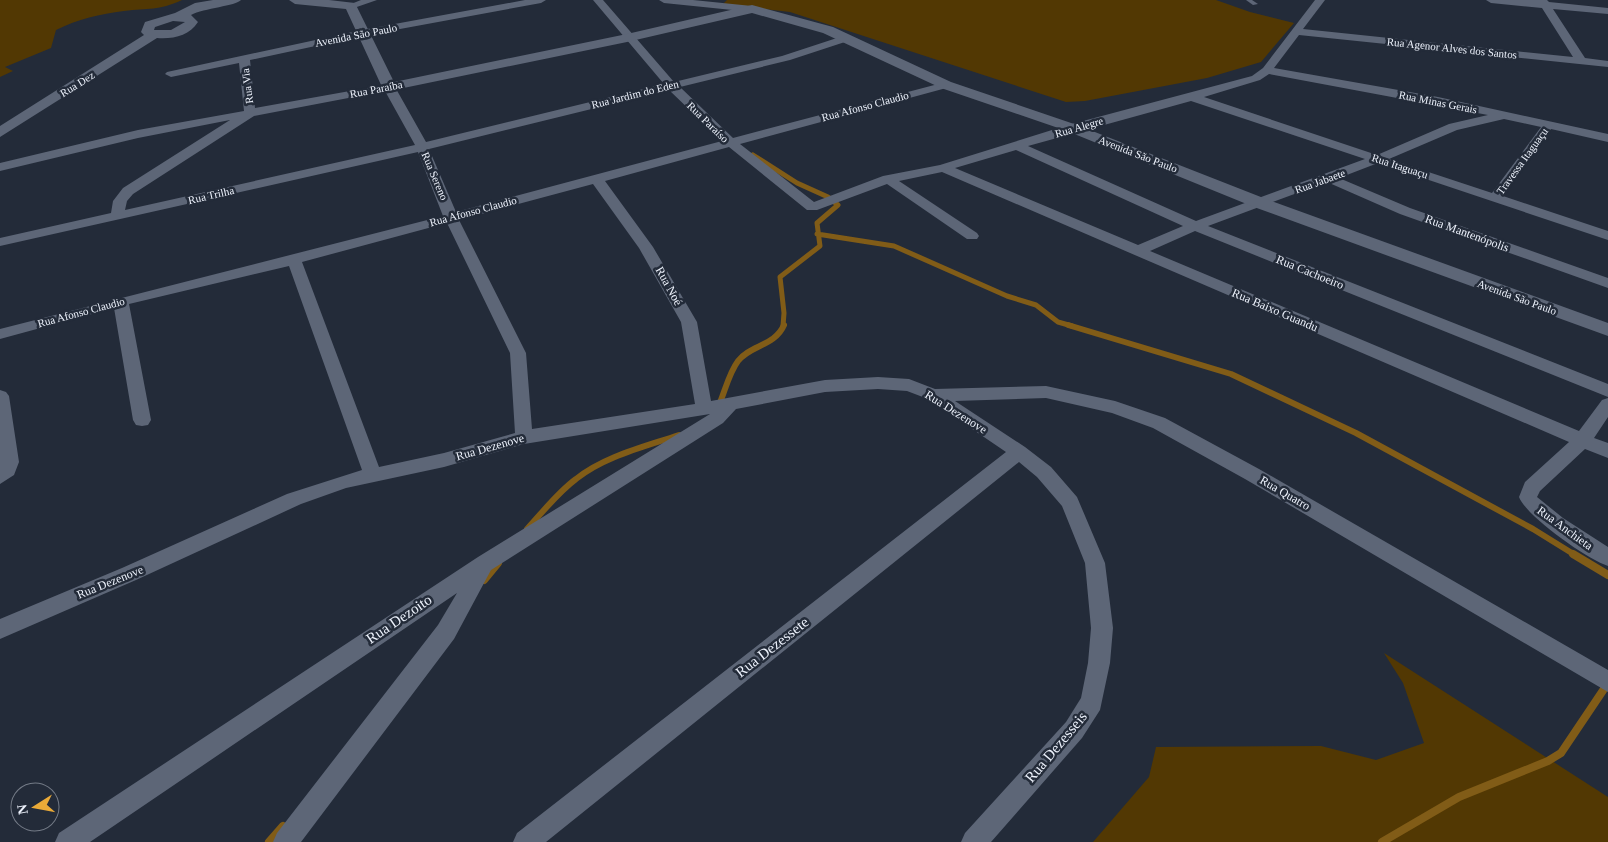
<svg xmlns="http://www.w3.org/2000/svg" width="1608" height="842" viewBox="0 0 1608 842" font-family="'Times New Roman',serif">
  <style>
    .green { fill: #523803 }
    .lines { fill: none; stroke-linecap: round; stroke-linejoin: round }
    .stream-far2 { stroke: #815c17; stroke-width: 5 }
    .stream-far1 { stroke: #815c17; stroke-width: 6 }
    .stream { stroke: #815c17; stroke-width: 8 }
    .service { fill: #5d6677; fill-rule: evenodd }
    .minor { fill: #5d6677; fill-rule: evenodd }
    .tertiary { fill: #5d6677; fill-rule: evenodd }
    .labels { text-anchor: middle; stroke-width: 5; stroke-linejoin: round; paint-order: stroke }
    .far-street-label { font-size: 11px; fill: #edf2fc; stroke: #232b39 }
    .street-label { font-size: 12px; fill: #edf2fc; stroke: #232b39 }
    .near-street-label { font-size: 15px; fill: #edf2fc; stroke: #232b39 }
  </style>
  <rect width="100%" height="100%" fill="#232b39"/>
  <path class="green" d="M0,0H182C158,11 149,8 124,11C100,14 78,19 56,30L51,48L5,67L13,71L0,77Z
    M727,0H1216L1250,12L1294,23L1261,62L1207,78L1085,101L1066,102L790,12L723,4Z
    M1384,653L1608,797V842H1093L1149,777L1156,747L1321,746L1376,760L1424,743L1403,683Z"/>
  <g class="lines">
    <path class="stream-far2" d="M753,155L797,183L828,197L838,205L817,223L820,246L780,277L784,313L783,326
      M817,234L894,246L1007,296L1036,305L1058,322L1072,326"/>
    <path class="stream-far1" d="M1068,325L1231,374L1356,433L1533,529L1575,555
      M719,405C725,391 729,373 738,361C750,345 775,346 784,325
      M527,529C543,512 557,493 576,479C605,456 644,447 679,435"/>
    <path class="stream" d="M1573,554L1608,575
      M484,580L498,563
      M269,842L283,826
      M1382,842L1459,797L1548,761L1561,753L1608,683"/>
    <path class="service" d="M1246,0H1252L1258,4L1253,5Z"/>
    <path class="minor" d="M361,0H377L351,9L346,6Z
      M525,0H546L541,3L362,36L250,60L255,108L389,84L395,87L426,142L664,84L593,0H603L674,82L782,56L843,36H851V40L790,60L680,87L733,138L942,83H950V87L740,144L814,202L883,176L940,165L1068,125L1252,76L1263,68L1315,0H1325L1303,29L1573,57L1542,8L1491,3L1486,0H1547L1549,2L1608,8V14L1553,9L1585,58L1608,61V67L1299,35L1274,68L1438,97L1608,134V142L1551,129L1503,196L1608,231V240L1378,163L1339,178L1410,208L1608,278V288L1400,214L1327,182L1208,226L1608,384V397L1195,231L1150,251L1579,431L1602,400L1608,398V417L1594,438L1608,443V458L1585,449L1540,491L1537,497L1563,518L1608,547V566C1587,559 1527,517 1519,497L1525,482L1569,442L942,172L899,181L977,233L979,236L977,239H967L887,184L817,210H807L729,147L605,181L653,247L697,322L711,401L825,380L878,377L909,379L935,389L1046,386L1115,401L1165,418L1259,469L1608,670V692L1245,479L1153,428L1112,413L1046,398L955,401L1025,447L1051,467L1077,497L1105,563L1113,628L1110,663L1100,710L1082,738L991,842H961L965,833L1066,722L1081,698L1088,663L1091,628L1085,563L1062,506L1037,477L1019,462L546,842H513L517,833L1006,452L928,399L907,391L878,389L825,392L736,409L723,423L491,570L454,639L301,842H273L277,833L438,625L457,593L90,842H55L59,833L478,557L710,414L524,444L444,467L346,488L301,504L136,580L0,639V619L122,568L287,494L362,470L289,266L129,304L151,420L148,425L142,426L136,425L133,420L114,308L0,339V329L443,216L418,152L0,246V238L111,213L113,201L123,188L230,120L138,138L0,171V163L138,130L244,111L239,63L171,77L165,74L167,72L362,30ZM1269,74L1488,115L1449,124L1377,155L1204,97L1260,80ZM669,90L722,141L456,212L429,149ZM385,91L415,145L125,210L127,201L133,194L254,116ZM1191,101L1365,159L1196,221L1028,146ZM1504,119L1541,127L1492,193L1389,159L1457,130ZM1016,150L1183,226L1138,245L955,168ZM593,184L639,248L681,322L695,404L532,429L526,353L459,220ZM447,223L510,353L515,433L444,453L379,467L302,262Z
      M659,0H693L752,6L757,9L752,12L664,3Z
      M0,390L6,392L9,396L19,462L14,475L0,484Z"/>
    <path class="tertiary" d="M213,0H241C236,6 204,8 191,15L198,22C189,36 174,39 157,38L0,137V126L144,35L141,32L145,22L175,13L195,3ZM173,21L185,22L171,30H154L155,27Z
      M289,0H329L355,3L394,82L627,34L752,5L833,27L951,82L1077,125L1266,199L1608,323V336L1254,207L1067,131L941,88L823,33L752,13L627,42L389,91L382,87L346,9L295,4Z"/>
  </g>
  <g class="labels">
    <g class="far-street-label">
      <text transform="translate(356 35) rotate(-11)" y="4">Avenida São Paulo</text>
      <text transform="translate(1452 48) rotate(6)" y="4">Rua Agenor Alves dos Santos</text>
      <text transform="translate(77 84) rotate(-32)" y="4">Rua Dez</text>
      <text transform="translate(247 86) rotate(-97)" y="4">Rua Via</text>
      <text transform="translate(376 89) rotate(-11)" y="4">Rua Paraíba</text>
      <text transform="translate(635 94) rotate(-14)" y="4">Rua Jardim do Eden</text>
      <text transform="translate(1438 102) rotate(11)" y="4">Rua Minas Gerais</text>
      <text transform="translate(865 106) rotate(-15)" y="4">Rua Afonso Claudio</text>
      <text transform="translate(708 122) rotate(44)" y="4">Rua Paraíso</text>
      <text transform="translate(1079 127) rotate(-16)" y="4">Rua Alegre</text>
      <text transform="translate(1138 154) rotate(21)" y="4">Avenida São Paulo</text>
      <text transform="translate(1522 161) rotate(-54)" y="4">Travessa Itaguaçu</text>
      <text transform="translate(1400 166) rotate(18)" y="4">Rua Itaguaçu</text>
      <text transform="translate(435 176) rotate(67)" y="4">Rua Sereno</text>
      <text transform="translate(1320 181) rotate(-20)" y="4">Rua Jabaete</text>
      <text transform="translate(211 195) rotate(-13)" y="4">Rua Trilha</text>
      <text transform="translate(473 211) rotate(-15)" y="4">Rua Afonso Claudio</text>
      <text transform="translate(1517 297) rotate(20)" y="4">Avenida São Paulo</text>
      <text transform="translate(81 312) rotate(-15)" y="4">Rua Afonso Claudio</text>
    </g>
    <g class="street-label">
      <text transform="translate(1467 233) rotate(20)" y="4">Rua Mantenópolis</text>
      <text transform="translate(1310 272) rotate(22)" y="4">Rua Cachoeiro</text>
      <text transform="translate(669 286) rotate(61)" y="4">Rua Noé</text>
      <text transform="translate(1275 310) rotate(23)" y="4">Rua Baixo Guandu</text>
      <text transform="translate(956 412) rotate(32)" y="4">Rua Dezenove</text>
      <text transform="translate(490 447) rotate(-16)" y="4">Rua Dezenove</text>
      <text transform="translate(1285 493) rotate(30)" y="4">Rua Quatro</text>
      <text transform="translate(1565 528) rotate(36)" y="4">Rua Anchieta</text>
      <text transform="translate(110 582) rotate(-22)" y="4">Rua Dezenove</text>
    </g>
    <g class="near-street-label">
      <text transform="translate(399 619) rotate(-34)" y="5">Rua Dezoito</text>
      <text transform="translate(772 647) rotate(-38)" y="5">Rua Dezessete</text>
      <text transform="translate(1056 747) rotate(-50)" y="5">Rua Dezesseis</text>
    </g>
  </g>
  <g transform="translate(35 807) rotate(259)"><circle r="24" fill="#232b39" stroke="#747b87"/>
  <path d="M0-4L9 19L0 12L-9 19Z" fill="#eaaa38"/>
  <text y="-8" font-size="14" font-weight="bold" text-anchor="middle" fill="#edf2fc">N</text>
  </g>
</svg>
